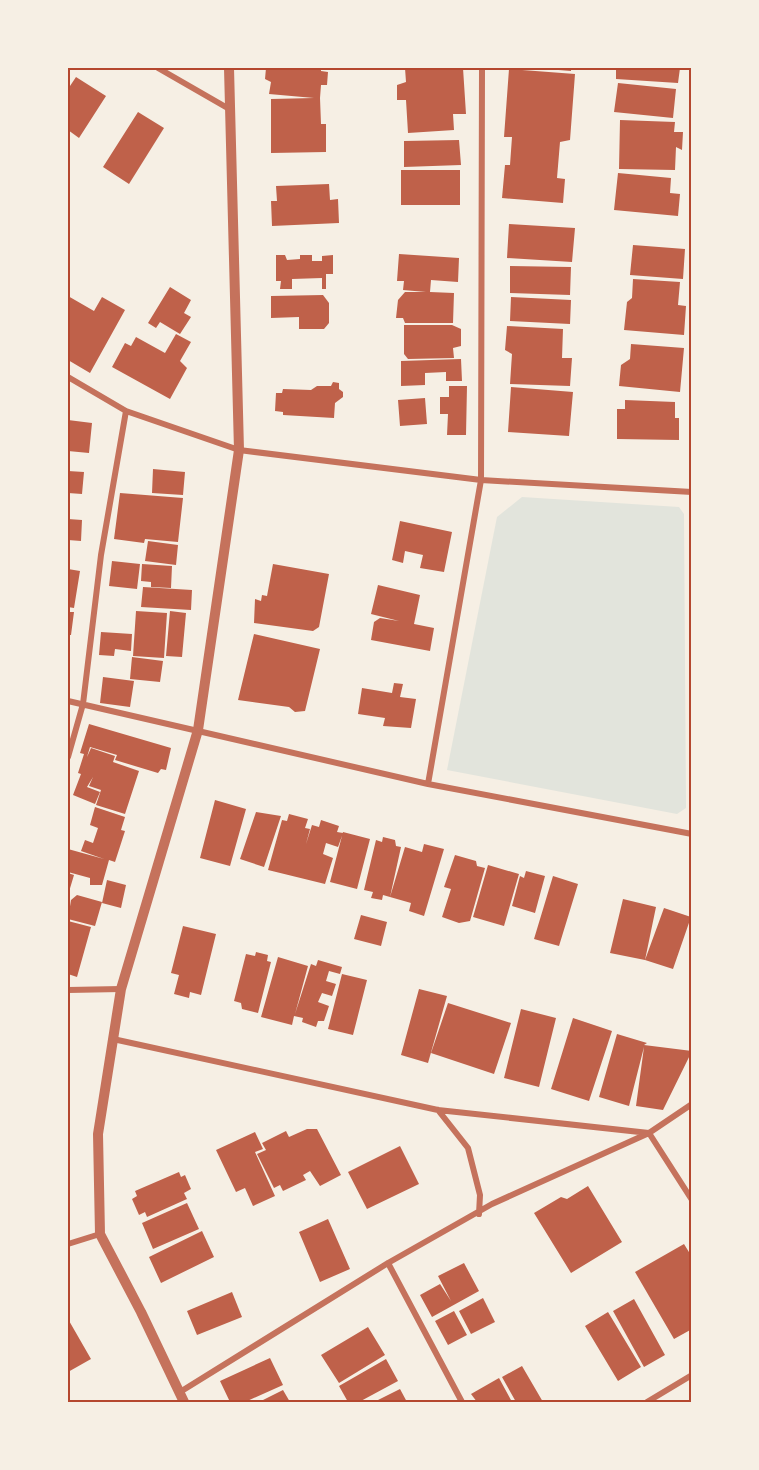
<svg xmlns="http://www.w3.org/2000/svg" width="759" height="1470" viewBox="0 0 759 1470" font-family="Figtree,sans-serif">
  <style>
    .green { fill: #e2e4dc }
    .building { fill: #bf614a }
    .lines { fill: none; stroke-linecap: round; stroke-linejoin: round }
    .minor { stroke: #c5725c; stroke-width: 6 }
    .tertiary { stroke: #c5725c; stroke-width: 10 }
    .neatline { fill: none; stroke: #b5482f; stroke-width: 2 }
  </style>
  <rect width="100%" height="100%" fill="#f6efe4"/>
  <path class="green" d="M522,497L679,507L684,514L686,808L677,814L447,770L497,517Z"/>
  <path class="building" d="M266,68H321V71L328,72L327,85H321L320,98L321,124H326V152L271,153V99L314,98L269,94L271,82L265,79Z
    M405,68H463L466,114H453L454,130L408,133L406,100H397V85L406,82Z
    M546,68H571V71L546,69Z
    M616,68H680L678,83L616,79Z
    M509,69L575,74L570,140L560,142L557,178L565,179L563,203L502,198L505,165H510L512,137H504Z
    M76,77L106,96L79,138L68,130V89Z
    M618,83L676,89L673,118L614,112Z
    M138,112L164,128L129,184L103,167Z
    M620,120L675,122L674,132H683L682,150L676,147L675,170L619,169Z
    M459,140L461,165L404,167V141Z
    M401,170H460V205H401Z
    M618,173L671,178L670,193L680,194L678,216L614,210Z
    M329,184L330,200L338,199L339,223L272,226L271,201H277L276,186Z
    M509,224L575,228L572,262L507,258Z
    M633,245L685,249L683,279L630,275Z
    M399,254L459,258L458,282L431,280L430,292L454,293L453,323H405L403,318H396L398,300L405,292H426L403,290L404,281H397Z
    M276,255H285L287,260L300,259V255H312V261H322V256L333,255V274H326V289H322V278L292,279V289H280L281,281H276Z
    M510,266L571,267L570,295L510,293Z
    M633,279L680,282L678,305L686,306L684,335L624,330L627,302L632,298Z
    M170,287L191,300L184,313L191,317L180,334L160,322L156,328L148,323Z
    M323,295L329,303V323L324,329H299V317L271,318V296Z
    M68,296L94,311L102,297L125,310L90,373L68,360Z
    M511,297L571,300L570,324L510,321Z
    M404,325H452L461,329V346L453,348L454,358L408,359L404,354Z
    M507,326L563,329L562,358H572L570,386L510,384L512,354L505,350Z
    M176,334L191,342L180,361L187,368L170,399L112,367L125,343L131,346L136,337L165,353Z
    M631,344L684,348L680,392L619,386L621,365L630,359Z
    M461,359L462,381H446V372L425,373V385L401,386V361Z
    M333,382L339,383V389L343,392V397L335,403L334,418L283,415V412L275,411L276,393H282L283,389L311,390L317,386H331Z
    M449,386H467L466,435H447L448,414H440V397H449Z
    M511,387L573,392L569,436L508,432Z
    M425,398L427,424L400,426L398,400Z
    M625,400L675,402V418H679V440L617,439V409H625Z
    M68,420L92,423L89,453L68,451Z
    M153,469L185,472L183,495L152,493Z
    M68,471L84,472L82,494L68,493Z
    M120,493L183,498L178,542L145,539L144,543L114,539Z
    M68,519L82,520L81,541L68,540Z
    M400,521L452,532L444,572L420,568L423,555L405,551L403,563L392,560Z
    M148,541L178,545L176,565L145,561Z
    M112,561L140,564L137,589L109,586Z
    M142,564L172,566L171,588L151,587V582L141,581Z
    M273,564L329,574L319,627L313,631L254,623L255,599L261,601L262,595L267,596Z
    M68,569L80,571L74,608L68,607Z
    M378,585L420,595L414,624L434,628L430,651L371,640L374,622L380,618L399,621L371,614Z
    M143,587L192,590L191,610L141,607Z
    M136,611L167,613L164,658L133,656Z
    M170,611L186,613L182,657L166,656Z
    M68,612H74L71,635H68Z
    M101,632L132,634L131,651L115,649L114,656L99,655Z
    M254,634L320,649L305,711L295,712L289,707L238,700Z
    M132,657L163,661L160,682L130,679Z
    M103,677L134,681L130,707L100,703Z
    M394,683L403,684L400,697L416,699L411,728L383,726L385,718L358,714L362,688L392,693Z
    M89,724L171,748L166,770L161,769L158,773L115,760L117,755L90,747L87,757L91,748L115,756L113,762L139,771L125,814L96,805L101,790L89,786L93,777L87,787L100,792L95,804L73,795L81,774L78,773L84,754L80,753Z
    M215,800L246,809L230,866L200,858Z
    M95,807L125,817L121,830L125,831L115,862L109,860L102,885H90V878L68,872V849L104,859L81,851L85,840L93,843L98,828L90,825Z
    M256,812L281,816L264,867L240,859Z
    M289,814L308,819L305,828L310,829L306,844L312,825L319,827L321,820L339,826L337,832L343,833L338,847L326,843L323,854L333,858L325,884L268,870L282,820L287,821Z
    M343,832L370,839L357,889L330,882Z
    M383,837L395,840L396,846L401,847L390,897L383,895L382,900L371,898L373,892L364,890L376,840L382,842Z
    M424,844L444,849L424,916L409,911L411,903L390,897L405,847L422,852Z
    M455,855L476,861L477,866L485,868L470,921L459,923L442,917L451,889L444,887Z
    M488,865L519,874L504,926L473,917Z
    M526,871L545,876L535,913L512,906L520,876L524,878Z
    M68,873L74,875L68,895Z
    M553,876L578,884L559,946L534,939Z
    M107,880L126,885L121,908L102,903Z
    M77,895L102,902L95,926L68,919L71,900Z
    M623,899L656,907L645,960L610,953Z
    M664,908L691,917L673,969L645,960Z
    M361,915L387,922L381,946L354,939Z
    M68,921L91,927L77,977L68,974Z
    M183,926L216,934L201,995L190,992L189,998L174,994L179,975L171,973Z
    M256,952L268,955L267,961L271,962L258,1013L242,1009L241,1003L234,1001L246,954L255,956Z
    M278,957L308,966L295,1014L311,964L316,966L318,960L342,967L340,974L329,971L326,981L336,984L332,996L322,993L318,1002L329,1006L324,1021H318L316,1027L302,1022L303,1018L294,1016L292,1025L261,1017Z
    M342,974L367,980L353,1035L328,1029Z
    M419,989L447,996L428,1063L401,1055Z
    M448,1003L511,1023L494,1074L431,1053Z
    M521,1009L556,1018L539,1087L504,1078Z
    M573,1018L612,1031L589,1101L551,1089Z
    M617,1034L647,1043L644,1045L692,1051L663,1110L636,1106L644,1047L629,1106L599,1097Z
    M307,1129H317L341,1175L320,1186L310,1171L303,1175L306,1180L283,1191L280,1185L274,1188L257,1154L266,1150L262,1143L286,1131L289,1137Z
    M255,1132L263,1149L255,1152L275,1196L253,1206L245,1188L236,1192L216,1150Z
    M400,1146L419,1184L367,1209L348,1172Z
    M179,1172L181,1177L185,1175L191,1189L184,1193L187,1199L147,1217L145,1212L139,1215L132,1199L137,1196L135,1191Z
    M588,1186L622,1242L571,1273L534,1213L561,1197L567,1199Z
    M187,1203L199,1229L153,1249L142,1223Z
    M328,1219L350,1269L320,1282L299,1232Z
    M202,1231L214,1257L161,1283L149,1257Z
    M684,1244L692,1257V1329L674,1339L635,1272Z
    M464,1263L479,1291L432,1317L420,1295L440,1284L451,1301L438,1276Z
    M232,1292L242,1317L197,1335L187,1311Z
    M483,1298L495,1322L471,1334L459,1311Z
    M634,1299L665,1355L644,1367L613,1311Z
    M454,1311L467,1335L448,1345L435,1321Z
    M608,1312L641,1367L618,1381L585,1326Z
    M68,1319L91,1359L68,1372Z
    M368,1327L385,1355L339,1383L321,1355Z
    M270,1358L283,1385L245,1402H230L220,1381Z
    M386,1359L398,1381L359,1402H348L339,1386Z
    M522,1366L543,1402H516L502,1377Z
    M499,1378L512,1402H477L471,1394Z
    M400,1389L407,1402H374Z
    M283,1390L290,1402H259Z"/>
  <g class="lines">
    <path class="minor" d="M158,68L231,110
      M68,377L126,411L239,450L481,480L692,492
      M68,701L428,784L692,834
      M68,757L83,704L101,555L126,411
      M428,784L481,480L482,68
      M68,990L121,989
      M113,1039L438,1110L649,1133L692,1200
      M438,1110L468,1148L480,1195L479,1214
      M68,1244L100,1234
      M388,1263L462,1402
      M180,1392L388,1263L492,1204L649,1133L692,1104
      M647,1402L692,1375"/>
    <path class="tertiary" d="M184,1402L141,1312L100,1234L98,1134L121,989L198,730L239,450L229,68"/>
  </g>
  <rect width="759" height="1470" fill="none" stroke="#f6efe4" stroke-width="138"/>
  <rect x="69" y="69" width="621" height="1332" class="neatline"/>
</svg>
